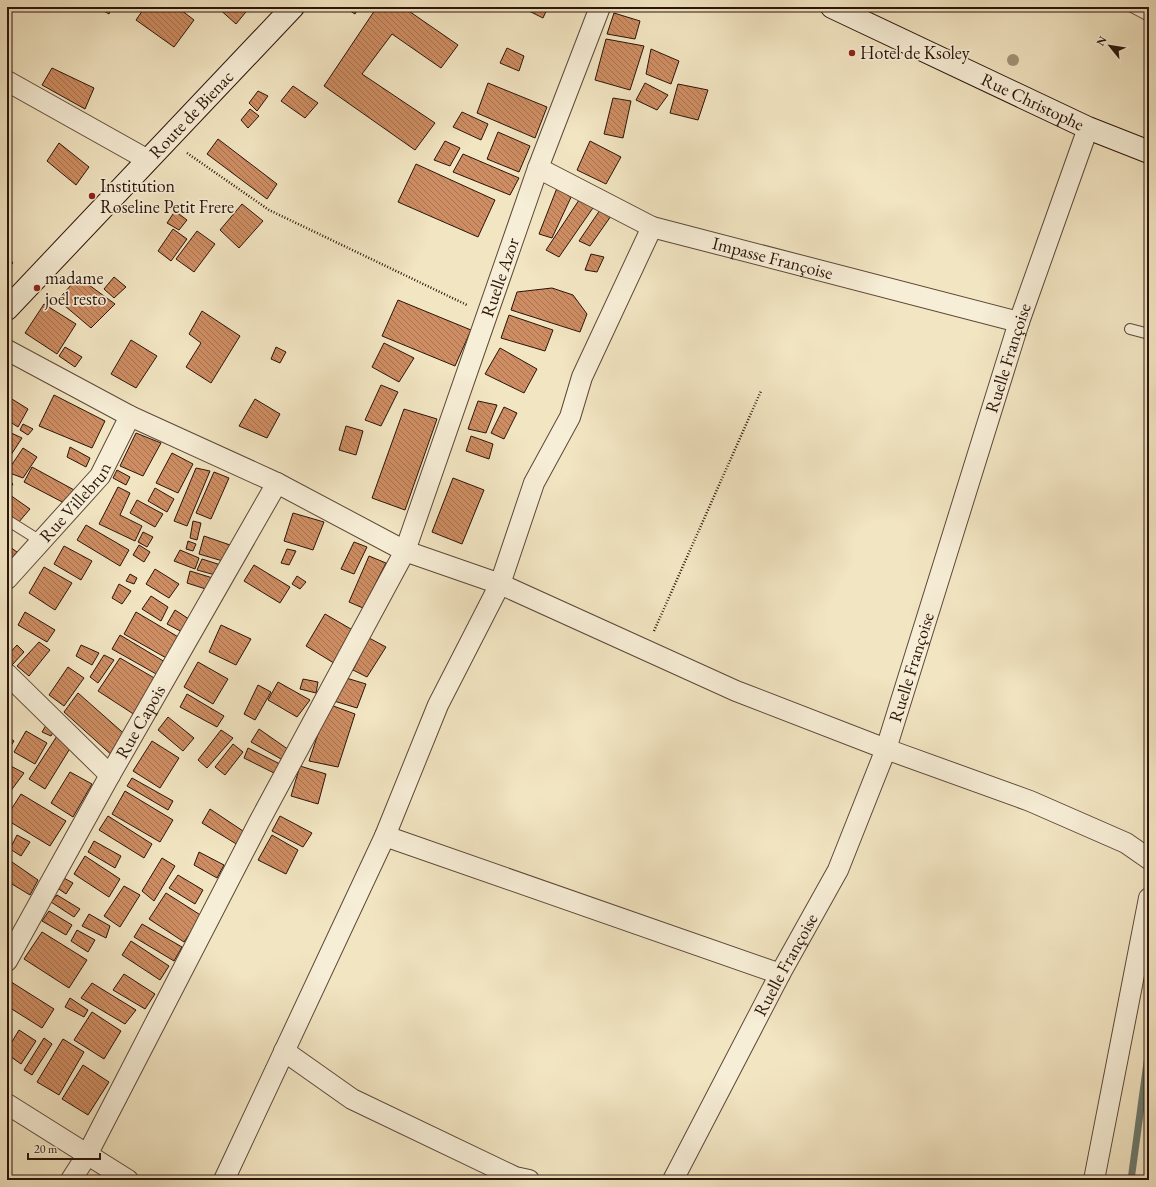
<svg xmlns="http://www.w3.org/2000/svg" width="1156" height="1187" viewBox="0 0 1156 1187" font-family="'EB Garamond',serif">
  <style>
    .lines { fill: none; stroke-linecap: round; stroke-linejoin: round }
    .stream { stroke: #6e7b6e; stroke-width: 7 }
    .building { fill: url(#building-back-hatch); stroke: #2b140a }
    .lane-casing { stroke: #5d4838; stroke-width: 12 }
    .street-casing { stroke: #5d4838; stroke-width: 22 }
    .secondary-casing { stroke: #2b140a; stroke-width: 24 }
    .path { stroke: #2b140a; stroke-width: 2.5; stroke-dasharray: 1 2; stroke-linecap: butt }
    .lane { stroke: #f7eed7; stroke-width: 10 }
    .street { stroke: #f7eed7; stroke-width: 20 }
    .secondary { stroke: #f7eed7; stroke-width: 22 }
    .tree { fill: #a09477 }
    .poi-dot { fill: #8f2418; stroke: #f7eed7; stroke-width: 1.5 }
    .labels { text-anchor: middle; stroke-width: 3.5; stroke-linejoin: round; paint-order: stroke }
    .poi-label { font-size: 18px; fill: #2b140a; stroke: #f7eed7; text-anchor: start }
    .street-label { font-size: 18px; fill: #2b140a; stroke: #f7eed7 }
  </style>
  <defs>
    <pattern id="building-back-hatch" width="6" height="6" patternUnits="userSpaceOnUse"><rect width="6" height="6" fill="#ce8d62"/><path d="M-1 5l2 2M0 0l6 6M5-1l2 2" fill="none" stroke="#a7724f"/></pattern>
  </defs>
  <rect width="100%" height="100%" fill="#f2e5c2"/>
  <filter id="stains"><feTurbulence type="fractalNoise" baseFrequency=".005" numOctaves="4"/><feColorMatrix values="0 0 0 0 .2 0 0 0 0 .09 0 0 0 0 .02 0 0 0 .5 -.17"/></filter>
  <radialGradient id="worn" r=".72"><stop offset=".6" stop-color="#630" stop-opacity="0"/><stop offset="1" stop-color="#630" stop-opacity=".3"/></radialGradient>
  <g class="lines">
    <path class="stream" d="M1131,1180L1149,1048"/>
  </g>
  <path class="building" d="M97,7H112L109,14Z
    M145,7H177L194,20L174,47L136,20Z
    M217,7H250L236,24Z
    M344,7H359L355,14Z
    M377,7H403L458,45L441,68L392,34L362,74L435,123L415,150L324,86Z
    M521,7H548L543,18Z
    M614,13L640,21L635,39L607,34Z
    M606,39L644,46L630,90L595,80Z
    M507,48L524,56L519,71L500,63Z
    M651,49L679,61L671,84L646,74Z
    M52,68L94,88L85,109L42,85Z
    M488,83L547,107L535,138L477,113Z
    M645,83L668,95L657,110L636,100Z
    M678,84L708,90L698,120L670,113Z
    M293,86L318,103L305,118L281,101Z
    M258,91L268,96L257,111L249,103Z
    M613,98L631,101L623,138L604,134Z
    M250,109L259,116L248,128L241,120Z
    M462,112L488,124L481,140L453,127Z
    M498,132L530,146L519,172L487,159Z
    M218,139L277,184L267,199L207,154Z
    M445,141L460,148L450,166L434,160Z
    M590,141L621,157L606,184L577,170Z
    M59,143L89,167L76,185L47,161Z
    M463,154L519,178L510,195L453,172Z
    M416,164L495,200L478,237L398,202Z
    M557,188L573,193L552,238L539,234Z
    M581,197L595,205L559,257L546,250Z
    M242,204L263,221L239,248L220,230Z
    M600,210L611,216L590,246L579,241Z
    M175,211L187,220L179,230L167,223Z
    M173,229L187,239L171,261L158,251Z
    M197,231L215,244L194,272L176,259Z
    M591,254L604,257L597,272L585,270Z
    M7,256L13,263L7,267Z
    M78,277L115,304L91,328L58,300Z
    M114,277L126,287L114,298L104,289Z
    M552,288L573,295L587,314L580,332L511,310L517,292Z
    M398,300L471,330L455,366L382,336Z
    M44,304L76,324L57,354L25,333Z
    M202,311L240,336L211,383L186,367L201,343L189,334Z
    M509,315L553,330L545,351L501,338Z
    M131,340L157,356L136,388L111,374Z
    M384,343L414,358L399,382L372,367Z
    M65,347L82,357L75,367L59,356Z
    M276,347L286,352L280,363L271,359Z
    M500,348L537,369L524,393L485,374Z
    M381,385L398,392L381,426L365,420Z
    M54,395L105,421L92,448L39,426Z
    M7,396L28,409L18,427L7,420Z
    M255,399L280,414L267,438L239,426Z
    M478,401L497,405L486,433L468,429Z
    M504,407L517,413L504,439L491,433Z
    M404,409L437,419L405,510L372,498Z
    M23,424L33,429L28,435L20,430Z
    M346,426L363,431L356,455L339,450Z
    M9,432L22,438L7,461V436Z
    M136,433L161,443L143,476L120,466Z
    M471,436L493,444L489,459L466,451Z
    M70,447L90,458L86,467L67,457Z
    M23,448L37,457L23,478L7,472Z
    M172,453L193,464L178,493L156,483Z
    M32,467L76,491L68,505L24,482Z
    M196,468L210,471L187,526L174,521Z
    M117,470L130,477L126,485L113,478Z
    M214,472L229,478L211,519L196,513Z
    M453,478L484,490L462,544L432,532Z
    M7,479L13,484L7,492Z
    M118,487L130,493L120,515L142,526L135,541L99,524Z
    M155,488L174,499L167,512L148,501Z
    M10,495L30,509L18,523L7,516V500Z
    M137,500L163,514L155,527L130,513Z
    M293,513L324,522L313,550L284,541Z
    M193,521L201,523L197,540L190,538Z
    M86,525L129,550L120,566L77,540Z
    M143,532L153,537L147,547L138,542Z
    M204,536L233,546L226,562L199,554Z
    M188,541L196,544L193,551L186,549Z
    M354,542L367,547L354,574L341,569Z
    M7,545L17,552L7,565Z
    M139,545L150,552L144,562L133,555Z
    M64,546L92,561L81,580L54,564Z
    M287,549L296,551L289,565L281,563Z
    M180,550L199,558L195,569L174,561Z
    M369,556L386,563L363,608L349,602Z
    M202,559L224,566L219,576L197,570Z
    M254,565L290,587L280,603L244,581Z
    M44,567L72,583L55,610L29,593Z
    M155,569L179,584L169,598L146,584Z
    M190,571L216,579L212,591L187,583Z
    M130,574L137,578L134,584L126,581Z
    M297,576L306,582L300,589L292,584Z
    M119,584L131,591L122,604L112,598Z
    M151,596L168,607L161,621L142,609Z
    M175,610L192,621L184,633L167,624Z
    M25,612L55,630L47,642L18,625Z
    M136,612L180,638L168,659L124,634Z
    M325,614L356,632L337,665L306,646Z
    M221,625L251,639L236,665L209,652Z
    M120,635L165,662L158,675L112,649Z
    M369,638L386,647L367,677L353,670Z
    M39,642L50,650L29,676L17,666Z
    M17,645L24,652L12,665L7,661V656Z
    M81,645L99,653L92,665L76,656Z
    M104,655L114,660L98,683L90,677Z
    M120,658L156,679L135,715L98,691Z
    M198,662L228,679L213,704L184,687Z
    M68,667L84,678L64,706L49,695Z
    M343,677L366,684L357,708L334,701Z
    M303,679L318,682L316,693L300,689Z
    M278,682L310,700L297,717L268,700Z
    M258,685L271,692L255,720L244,714Z
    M78,693L129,738L115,758L64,712Z
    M187,694L224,716L217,727L180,707Z
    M328,704L355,714L338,767L309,761Z
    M168,717L194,738L183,751L158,730Z
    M48,722L56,727L51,736L42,732Z
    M259,729L289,750L281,759L251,742Z
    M221,730L233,738L207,768L198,760Z
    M26,731L47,743L35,764L14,752Z
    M59,733L74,742L45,789L29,779Z
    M7,736L14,741L7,752Z
    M152,741L179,758L160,788L133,771Z
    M233,744L243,752L225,775L215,767Z
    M248,748L284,766L276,774L244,758Z
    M7,764L24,773L7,796Z
    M300,766L326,774L318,804L291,796Z
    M70,772L92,784L73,817L51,803Z
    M132,778L173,801L168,810L127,786Z
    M125,791L173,820L160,842L112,814Z
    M21,794L66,821L50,846L7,820V816Z
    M210,809L246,833L238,845L202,823Z
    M108,816L152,844L144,858L99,830Z
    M280,816L312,833L303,847L272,831Z
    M17,835L30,842L21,856L10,849Z
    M272,835L298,850L286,874L258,860Z
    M94,841L121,856L115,868L88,852Z
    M199,852L224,865L217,878L194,865Z
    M85,856L120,879L109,897L74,874Z
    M162,858L175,866L154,901L142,891Z
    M12,862L38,880L30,895L7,881V869Z
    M178,875L203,890L195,904L169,888Z
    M62,877L73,883L66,894L56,887Z
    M124,886L140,895L120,927L104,916Z
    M166,893L202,916L184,942L149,919Z
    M57,895L80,909L74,917L51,902Z
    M49,911L72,925L66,935L42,921Z
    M89,914L110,926L106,938L82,926Z
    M142,924L182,947L174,961L134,937Z
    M77,930L95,940L88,952L71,941Z
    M42,932L87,960L69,988L24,959Z
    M131,941L169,966L160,980L122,955Z
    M124,974L155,994L145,1009L113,990Z
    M8,980L54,1009L42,1028L7,1006Z
    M92,983L136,1010L125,1024L81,998Z
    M70,998L88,1010L84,1017L65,1007Z
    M92,1012L121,1031L104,1059L74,1040Z
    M19,1030L36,1041L21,1064L7,1054V1050Z
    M44,1038L52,1044L32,1075L24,1070Z
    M63,1039L84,1052L59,1095L37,1082Z
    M83,1065L109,1082L88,1115L62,1099Z"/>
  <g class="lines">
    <g class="lane-casing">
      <path id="lane" d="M1132,7L1149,16
        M1130,329L1149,334
        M7,520L42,542"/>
    </g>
    <g class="street-casing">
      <g id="street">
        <path d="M7,81L148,160"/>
        <path id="s1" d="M538,168L652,227L1019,322"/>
        <path d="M7,350L130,416L277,483L405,551L500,584L736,691L886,749L1030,801L1126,843L1149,859"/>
        <path id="s2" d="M7,579L100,476L130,416"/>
        <path d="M7,674L110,775"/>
        <path d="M385,836L780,974"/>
        <path id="s3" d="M7,961L110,775L277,483"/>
        <path d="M284,1051L352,1099L515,1177L529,1180"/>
        <path d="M7,1104L128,1180"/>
        <path id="s4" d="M71,1180L87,1155L259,822L405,551L538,168L600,7"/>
        <path d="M224,1180L385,836L438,705L500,584L534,483L570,417L582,377L652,227"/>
        <path id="s5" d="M673,1180L780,974L838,870L886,749L1019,322L1088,128"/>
        <path d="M1094,1180L1149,898"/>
      </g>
    </g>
    <g class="secondary-casing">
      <g id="secondary">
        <path id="s6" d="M832,7L1088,128L1149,152"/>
        <path id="s7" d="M7,309L293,7"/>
      </g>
    </g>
    <path class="path" d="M187,153L269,210L467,305
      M654,631L761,391"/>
    <use href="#lane" class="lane"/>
    <use href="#street" class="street"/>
    <use href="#secondary" class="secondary"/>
  </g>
  <circle class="tree" cx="1013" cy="60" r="6"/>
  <g class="poi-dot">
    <circle cx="852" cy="53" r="4"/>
    <circle cx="92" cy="196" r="4"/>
    <circle cx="37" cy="288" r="4"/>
  </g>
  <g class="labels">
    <g class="poi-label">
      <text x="860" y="59">Hotel de Ksoley</text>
      <text x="100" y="192">Institution<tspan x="100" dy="21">Roseline Petit Frere</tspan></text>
      <text x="45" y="284">madame<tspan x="45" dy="21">joel resto</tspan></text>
    </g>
    <g class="street-label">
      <text dy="6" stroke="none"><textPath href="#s6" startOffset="222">Rue Christophe</textPath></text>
      <text dy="6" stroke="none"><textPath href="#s7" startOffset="268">Route de Bienac</textPath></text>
      <text dy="6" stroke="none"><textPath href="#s1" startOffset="253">Impasse Françoise</textPath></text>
      <text dy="6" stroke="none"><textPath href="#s4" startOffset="1002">Ruelle Azor</textPath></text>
      <text dy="6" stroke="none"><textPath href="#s5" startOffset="891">Ruelle Françoise</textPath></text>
      <text dy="6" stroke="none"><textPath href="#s2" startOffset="103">Rue Villebrun</textPath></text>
      <text dy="6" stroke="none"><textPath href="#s5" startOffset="567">Ruelle Françoise</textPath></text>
      <text dy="6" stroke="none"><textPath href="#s3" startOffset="274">Rue Capois</textPath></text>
      <text dy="6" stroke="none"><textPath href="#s5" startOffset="243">Ruelle Françoise</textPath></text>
    </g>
  </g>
  <rect width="1156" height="1187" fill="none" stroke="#f2e5c2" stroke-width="24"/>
  <rect x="8" y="8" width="1140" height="1171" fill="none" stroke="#2b140a" stroke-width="2"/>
  <rect x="12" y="12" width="1132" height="1163" fill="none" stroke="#2b140a"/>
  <g transform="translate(1110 46) rotate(300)" stroke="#f7eed7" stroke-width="3" paint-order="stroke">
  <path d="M0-3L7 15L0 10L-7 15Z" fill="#2b140a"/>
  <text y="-6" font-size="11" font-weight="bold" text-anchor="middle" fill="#2b140a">N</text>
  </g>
  <path d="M28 1153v6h72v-6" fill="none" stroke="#2b140a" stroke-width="2"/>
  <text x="34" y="1153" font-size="12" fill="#2b140a" stroke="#f7eed7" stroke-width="3" paint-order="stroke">20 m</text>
  <rect width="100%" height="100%" filter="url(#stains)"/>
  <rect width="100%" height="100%" fill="url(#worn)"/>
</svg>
